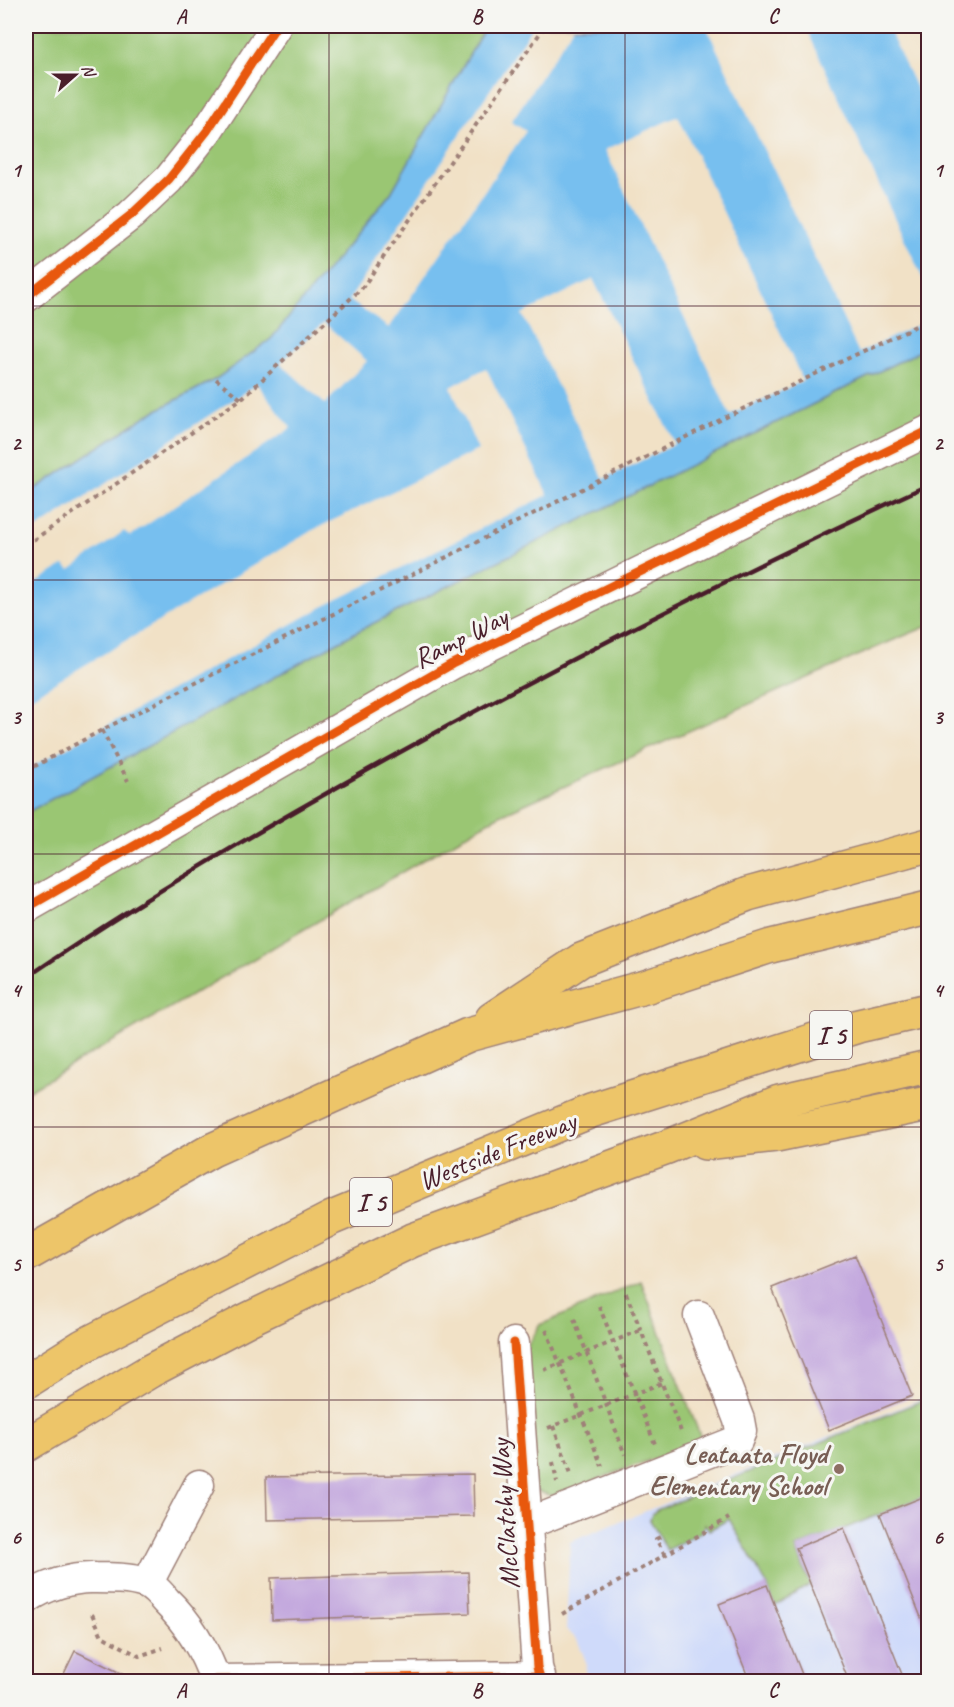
<svg xmlns="http://www.w3.org/2000/svg" width="954" height="1707" viewBox="0 0 954 1707" font-family="Caveat,sans-serif">
  <style>
    .built { fill: #cfdafa }
    .green { fill: #9ac673; stroke: #72724f; stroke-width: 1.5 }
    .water { fill: #77bfef; stroke: #606f8d; stroke-width: 1.5 }
    .pier { fill: #f1e1c6 }
    .building { fill: #c1a5dd }
    .lines { fill: none; stroke-linecap: round; stroke-linejoin: round }
    .minor-casing { stroke: #9e8078; stroke-width: 33 }
    .highway-casing { stroke: #9e8078; stroke-width: 36 }
    .path { stroke: #9e8078; stroke-width: 4; stroke-dasharray: 4.5 4.5; stroke-linecap: butt }
    .minor { stroke: #fff; stroke-width: 30 }
    .highway { stroke: #edc569; stroke-width: 33 }
    .rail { stroke: #4a1f2b; stroke-width: 4.5 }
    .cycleway-casing { stroke: #f6f6f2; stroke-width: 13 }
    .cycleway { stroke: #e8590c; stroke-width: 9 }
    .grid { fill: none; stroke: #4a1f2b; stroke-width: 1.5; stroke-opacity: 0.55 }
    .education-dot { fill: #8d6e63; stroke: #f6f6f2; stroke-width: 2 }
    .labels { text-anchor: middle; stroke-width: 6; stroke-linejoin: round; paint-order: stroke }
    .shield { fill: #f6f6f2; stroke: #7e6067; stroke-width: 1.5 }
    .shield-label { font-size: 27px; font-weight: bold; fill: #4a1f2b }
    .street-label { font-size: 28px; fill: #4a1f2b; stroke: #f6f6f2 }
    .education-label { font-size: 28px; font-weight: bold; fill: #785e54; stroke: #f6f6f2; text-anchor: end }
    .neatline { fill: none; stroke: #4a1f2b; stroke-width: 2 }
    .grid-label { font-size: 20px; text-anchor: middle; font-weight: bold; fill: #4a1f2b }
  </style>
  <rect width="100%" height="100%" fill="#f6f6f2"/>
  <filter id="ink" filterUnits="userSpaceOnUse"><feTurbulence type="fractalNoise" baseFrequency=".0167" numOctaves="2"/><feDisplacementMap in="SourceGraphic" scale="12" xChannelSelector="R" yChannelSelector="G"/><feConvolveMatrix kernelMatrix="1 2 1 2 8 2 1 2 1" color-interpolation-filters="sRGB"/></filter>
  <filter id="wash" filterUnits="userSpaceOnUse"><feTurbulence type="fractalNoise" baseFrequency=".008" numOctaves="4" result="noise"/><feDisplacementMap in="SourceGraphic" scale="24" xChannelSelector="R" yChannelSelector="G"/><feGaussianBlur stdDeviation="1.35" result="paint"/><feColorMatrix in="noise" values="0 0 0 0 0 0 0 0 0 0 0 0 0 0 0 0 0 1.4 0 .05"/><feComposite in="paint" operator="in"/></filter>
  <g filter="url(#wash)">
    <rect width="100%" height="100%" fill="#f1e1c6"/>
    <path class="built" d="M928,1396V1681H585L586,1662L577,1639L566,1630L570,1542Z"/>
    <path class="green" d="M26,26H486L391,193L271,339L216,379L146,416L26,495Z
      M928,347V626L882,645L498,816L26,1092V813L360,630Z
      M641,1281L702,1441L552,1496L530,1489L525,1351L540,1325Z
      M928,1398V1495L796,1548L810,1585L775,1606L767,1585L729,1519L709,1530L705,1524L701,1532L667,1550L650,1520L652,1514L657,1510Z"/>
    <path class="water" d="M486,26H928V347L360,630L26,813V495L146,416L216,379L271,339L391,193Z"/>
    <path class="pier" d="M533,26H574L511,122L526,131L389,328L349,300Z
      M706,26H805L928,290V320L859,353Z
      M887,26H928V113Z
      M678,116L803,381L730,415L605,150Z
      M593,279L675,444L604,479L522,314Z
      M324,323L367,361L325,404L280,363Z
      M486,368L548,495L330,603L26,770V700L313,530L478,450L451,387Z
      M257,384L291,428L130,536L124,531L70,570L64,565L26,589V536Z"/>
    <g id="blocks">
      <path class="building" d="M855,1255L912,1396L829,1430L772,1288Z
        M473,1474L474,1516L267,1520L266,1477Z
        M928,1495V1635L880,1514Z
        M844,1528L905,1682H849L796,1548Z
        M468,1572L470,1613L272,1620L271,1578Z
        M767,1585L775,1606L805,1682H750L719,1604Z
        M75,1651L139,1682H60Z"/>
    </g>
  </g>
  <g filter="url(#ink)">
    <use href="#blocks" fill-opacity="0" stroke="#9e8078" stroke-width="1.5"/>
    <g class="lines">
      <g class="minor-casing">
        <path id="minor" d="M26,297L131,215L169,179L207,131L276,26
          M26,908L452,664L928,431
          M514,1343L537,1667L541,1682
          M527,1524L737,1441L741,1431L739,1420L699,1316
          M147,1584L199,1485
          M26,1599C44,1586 72,1577 95,1578C112,1578 129,1578 145,1583C153,1586 160,1594 166,1601C190,1624 205,1650 216,1682
          M216,1680L540,1676"/>
      </g>
      <g class="highway-casing">
        <path id="highway" d="M492,1019L581,960L748,894L928,845
          M705,1143L776,1135L928,1104
          M26,1255L212,1150L468,1035L645,987L771,946L928,908
          M26,1382L83,1346L332,1218L591,1111L858,1026L928,1010
          M26,1445L150,1371L249,1319L413,1240L667,1147L779,1101L928,1067"/>
      </g>
      <path class="path" d="M216,379L241,399
        M26,545L241,399L362,288L545,26
        M102,730L128,781
        M26,771L102,730L730,415L928,320
        M626,1293L682,1434
        M599,1306L655,1444
        M574,1319L625,1455
        M546,1330L602,1466
        M544,1370L641,1330
        M553,1426L572,1476
        M548,1428L662,1383
        M553,1462L557,1482
        M660,1537L656,1539L665,1555
        M92,1614L102,1636L139,1656L163,1648
        M562,1614L729,1518"/>
      <use href="#minor" class="minor"/>
      <use href="#highway" class="highway"/>
      <path class="rail" d="M26,978C141,899 262,829 384,761C562,662 744,570 928,485"/>
      <g class="cycleway-casing">
        <path id="cycleway" d="M26,297L131,215L169,179L207,131L276,26
          M26,908L452,664L928,431
          M514,1343L537,1667L541,1682
          M216,1680L540,1676"/>
      </g>
      <use href="#cycleway" class="cycleway"/>
    </g>
  </g>
  <path class="grid" d="M329,26V1682M625,26V1682M26,306H928M26,580H928M26,854H928M26,1127H928M26,1400H928"/>
  <circle class="education-dot" cx="839" cy="1469" r="6"/>
  <g class="labels">
    <g class="shield">
      <rect x="810" y="1011" width="42" height="48" rx="4.5"/>
      <rect x="350" y="1178" width="42" height="48" rx="4.5"/>
    </g>
    <g class="shield-label">
      <text x="831" y="1044">I 5</text>
      <text x="371" y="1211">I 5</text>
    </g>
    <g class="street-label">
      <text transform="translate(460 637) rotate(-27)" y="10">Ramp Way</text>
      <text transform="translate(497 1150) rotate(-22)" y="10">Westside Freeway</text>
      <text transform="translate(504 1514) rotate(-94)" y="10">McClatchy Way</text>
    </g>
    <g class="education-label">
      <text x="827" y="1463">Leataata Floyd<tspan x="827" dy="32">Elementary School</tspan></text>
    </g>
  </g>
  <rect width="954" height="1707" fill="none" stroke="#f6f6f2" stroke-width="66"/>
  <g transform="translate(75 75) rotate(69)" stroke="#f6f6f2" stroke-width="4.5" paint-order="stroke">
  <path d="M0-4.5L10 22L0 15L-10 22Z" fill="#4a1f2b"/>
  <text y="-9" font-size="16" font-weight="bold" text-anchor="middle" fill="#4a1f2b">N</text>
  </g>
  <rect x="33" y="33" width="888" height="1641" class="neatline"/>
  <g class="grid-label">
    <text x="181" y="23">A</text>
    <text x="477" y="23">B</text>
    <text x="773" y="23">C</text>
    <text x="16" y="177">1</text>
    <text x="938" y="177">1</text>
    <text x="16" y="450">2</text>
    <text x="938" y="450">2</text>
    <text x="16" y="724">3</text>
    <text x="938" y="724">3</text>
    <text x="16" y="997">4</text>
    <text x="938" y="997">4</text>
    <text x="16" y="1271">5</text>
    <text x="938" y="1271">5</text>
    <text x="16" y="1544">6</text>
    <text x="938" y="1544">6</text>
    <text x="181" y="1697">A</text>
    <text x="477" y="1697">B</text>
    <text x="773" y="1697">C</text>
  </g>
</svg>
